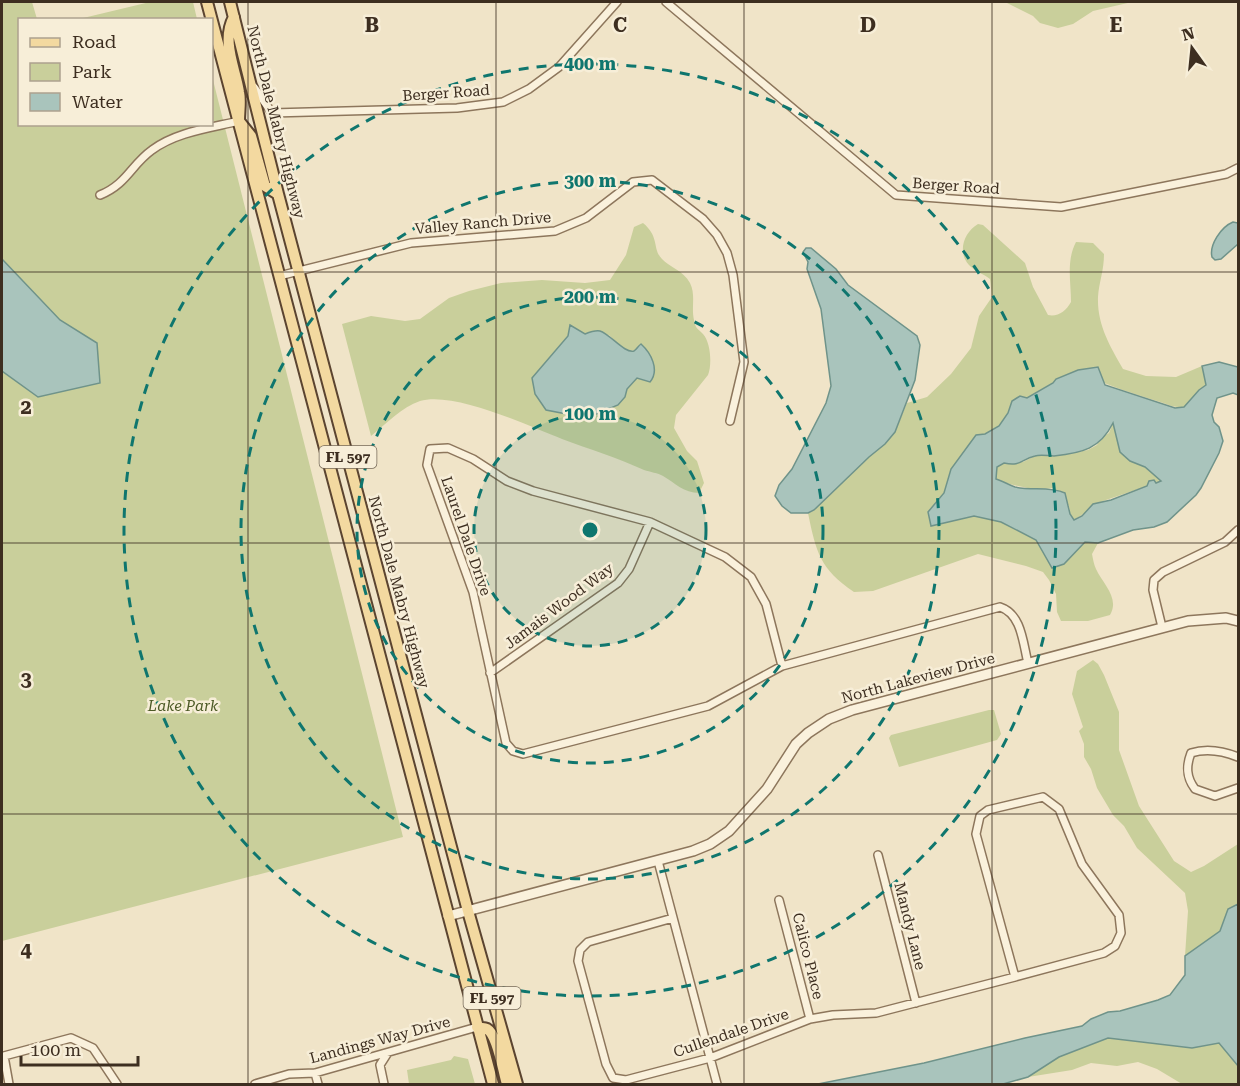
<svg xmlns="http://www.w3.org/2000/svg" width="1240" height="1086" viewBox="0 0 1240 1086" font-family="'Roboto Serif',serif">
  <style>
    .green { fill: #c9cf9b; fill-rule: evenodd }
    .water { fill: #a9c4bc; stroke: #6f938a; stroke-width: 1.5; fill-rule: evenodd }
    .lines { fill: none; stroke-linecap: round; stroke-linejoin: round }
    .minor-casing { stroke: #8d765c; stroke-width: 10 }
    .tertiary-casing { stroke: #8d765c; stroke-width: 12 }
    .primary-casing { stroke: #5b4430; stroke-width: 14 }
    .minor { stroke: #faf1dc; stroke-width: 7 }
    .tertiary { stroke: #faf1dc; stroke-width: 9 }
    .primary { stroke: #f3d9a0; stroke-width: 10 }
    .grid { fill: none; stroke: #3d2e20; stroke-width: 1.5; stroke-opacity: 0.55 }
    .ring { fill: none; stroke: #0f766e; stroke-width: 3; stroke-dasharray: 10 8 }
    .labels { text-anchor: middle; stroke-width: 5; stroke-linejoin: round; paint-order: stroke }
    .shield { fill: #f7eed8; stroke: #756857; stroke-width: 1.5 }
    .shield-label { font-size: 14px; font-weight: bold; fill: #3d2e20 }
    .street-label { font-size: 15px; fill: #3d2e20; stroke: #f7eed8 }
    .park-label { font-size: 15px; font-style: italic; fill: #4d5a26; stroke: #f7eed8 }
    .grid-label { font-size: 20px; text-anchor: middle; font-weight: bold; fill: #3d2e20; stroke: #f7eed8; stroke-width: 5; stroke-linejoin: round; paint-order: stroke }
    .centre { fill: #0f766e; stroke: #f7eed8; stroke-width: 3 }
    .ring-label { font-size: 18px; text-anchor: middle; font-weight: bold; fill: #0f766e; stroke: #f7eed8; stroke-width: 5; stroke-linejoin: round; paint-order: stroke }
  </style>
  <rect width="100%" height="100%" fill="#f0e4c8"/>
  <path class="green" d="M2,2H32L37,19L20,20V124H212V76L403,837L2,941Z
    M150,2H193L197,19H79Z
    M1005,2H1132L1093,11L1073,24L1058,28L1040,23L1033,16Z
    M643,223C660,237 652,249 662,259C669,267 683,270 690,283C696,295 691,307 694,320C695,328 698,329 703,334C711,343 712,365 708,375L676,415L674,428L687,451L697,461L704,483L699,493C684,493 675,483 663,476C658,473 650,472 644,470C618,458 589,449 562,439C529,426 454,391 420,401C402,407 386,424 371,436L342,324L371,316L405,321L420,319L449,298L469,291L501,283L542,280L585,283L610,280L626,255L634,227ZM570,326L585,334L609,335L621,347L630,351L635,350L650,382L637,378L627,389L625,397L539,370L568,336Z
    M978,224L983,225L1025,263L1033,287L1048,315C1058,317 1066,311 1071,302C1071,282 1066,261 1076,242L1093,243L1104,254C1104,271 1099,282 1098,297C1097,325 1110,346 1123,369L1146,376L1176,377L1202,366L1206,385L1199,390L1184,407C1173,408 1167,404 1157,401C1126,391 1107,386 1078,370L1056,379L1053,383L1027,398L1020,396L1012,401L1008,413L999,426L985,434L951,469L944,493L928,512L931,526L974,516L1001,522L1036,540L1064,564L1085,542L1098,543L1092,554C1093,559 1094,565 1096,569C1103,584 1120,598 1110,615L1088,621H1061L1057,612L1056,594L1049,580L1043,572L1026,566L978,554L873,591L854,592C820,569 816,552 808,513L814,510L869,457L885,444L895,432L907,403L927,397L951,374L971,348L979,316L992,297L990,279C984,274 974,271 969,265C957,252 964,232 978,224Z
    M1113,423L1120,452L1130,461L1145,467L1162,481L1103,501L1074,520L1070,514L1069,506L1053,488C1031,491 1017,486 996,480L997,467L1004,463L1023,462L1037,455L1053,456L1088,450L1097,445L1101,438L1109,433Z
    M1093,660L1098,664L1104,675L1119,712V750L1139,806L1174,861L1191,872L1204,866L1238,844V904L1228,909L1220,931L1185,956L1188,911L1185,893L1137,848L1124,826L1113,815L1097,788L1091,769L1084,757V744L1079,731L1083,727L1072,694L1077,671Z
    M989,710H994L1001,734L997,740L899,767L889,738L891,735Z
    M1108,1038L1192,1048L1219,1043L1238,1066V1084H1182L1157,1069L1138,1062L1117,1066L1091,1063L1072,1070L1028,1077L1059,1057Z
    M454,1056L468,1059L475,1084H409L407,1070L451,1060Z"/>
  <path class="water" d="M1233,222L1238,223V244L1221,259L1215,260L1212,257C1209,245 1221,227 1233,222Z
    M806,248H811L836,269L848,285L917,336L920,345L915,380L895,432L885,444L869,457L814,510L808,513H791L782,506L775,496L779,485L792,469L826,403L831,386L821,309L807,269L808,262L803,252Z
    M2,259L60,320L97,343L100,383L38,397L2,371Z
    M570,325L585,334C590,332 595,330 600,331C610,334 625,354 634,351C637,349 638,346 641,344C651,353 660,370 650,382L637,378L627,389L625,397L618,405L587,418L546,410L535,394L532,378L568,336Z
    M1219,362L1238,367V395L1233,393L1217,398L1212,415L1214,422L1219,427L1223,441L1219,453L1201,488L1196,495L1167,522L1154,527L1133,530L1098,543L1085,542L1064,564L1052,568L1036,540L1001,522L974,516L931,526L928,512L944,493L951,469L976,435L985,434L999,426L1008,413L1012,401L1020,396L1027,398L1053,383L1056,379L1078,370L1098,367L1105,385L1175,408L1184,407L1199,390L1206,385L1202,366ZM1113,423L1120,452L1130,461L1145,467L1161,481L1156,483L1154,480L1149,481L1147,486L1111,500L1093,504L1082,516L1074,520L1070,514L1065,493C1049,486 1032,491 1015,487C1009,485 1003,481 996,479L997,467L1004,463C1021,467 1021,459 1035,456C1041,454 1048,456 1054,456C1082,453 1100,449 1113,423Z
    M1238,904V1066L1219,1043L1192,1048L1108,1038L1059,1057L1028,1077L1003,1084H818L924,1063L1025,1038L1082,1026L1091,1019L1108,1012L1120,1011L1158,1000L1170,995L1185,975V956L1220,931L1228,909Z"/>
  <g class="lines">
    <g class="minor-casing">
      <path id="minor" d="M666,2L896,195L1061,207L1226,174L1238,168
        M254,87L272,113L457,108L503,102L529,89L559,67L617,2
        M100,195C127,184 131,165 152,150C176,132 210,128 239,121
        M279,276L411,243L555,231L586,218L633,182L652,180L703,219L717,235L727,253L733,275L744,362L730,421
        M1162,627L1153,590L1154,580L1163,572L1225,542L1238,530
        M782,666L766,604L751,577L725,557L650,522L533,491L507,481L473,459L448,448L430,449L427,465L473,592L506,743L513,751L523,754L708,706L782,666L1000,607C1022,614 1023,644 1028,663
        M490,673L618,583L629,569L650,522
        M1238,757C1223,751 1207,748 1191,753C1186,766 1186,777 1195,789L1215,796L1238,788
        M1043,797L1059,809L1082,864L1119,915L1121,933L1115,946L1104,953L1015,977L976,834L980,816L988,810Z
        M878,855L916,1003
        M658,861L717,1084
        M779,900L810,1019
        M673,918L588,942L580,950L578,961L606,1064L613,1078L626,1080L710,1058L810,1019L833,1015L876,1013L1015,977
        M315,1073L318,1084
        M9,1084L4,1056L71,1038L93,1048L117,1084
        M255,1084L289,1074L315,1073L477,1027
        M384,1084L380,1065L387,1054"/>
    </g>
    <g class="tertiary-casing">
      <path id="tertiary" d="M448,916L693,851L710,844L729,831L767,789L796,744L808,733L829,719L852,710L1188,621L1226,618L1238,621"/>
    </g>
    <g class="primary-casing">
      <path id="primary" d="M207,2L493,1084
        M230,2L278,194L468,911L517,1084
        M234,17C221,41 235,67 239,92C241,101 239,111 239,121L251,136L265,186L278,194
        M477,1027C480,1028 484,1028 487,1029C498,1035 503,1072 507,1084"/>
    </g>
    <use href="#minor" class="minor"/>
    <use href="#tertiary" class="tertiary"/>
    <use href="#primary" class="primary"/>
  </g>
  <path class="grid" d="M248,2V1084M496,2V1084M744,2V1084M992,2V1084M2,272H1238M2,543H1238M2,814H1238"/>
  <circle cx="590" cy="530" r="116" fill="#0f766e" fill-opacity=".12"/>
  <g class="ring">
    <circle cx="590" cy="530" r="116"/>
    <circle cx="590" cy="530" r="233"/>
    <circle cx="590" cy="530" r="349"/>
    <circle cx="590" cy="530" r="466"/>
  </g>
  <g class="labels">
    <g class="shield">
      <rect x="319.5" y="446" width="57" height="22" rx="4.5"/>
      <rect x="463.5" y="987" width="57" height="22" rx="4.5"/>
    </g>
    <g class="shield-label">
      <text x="348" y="462">FL 597</text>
      <text x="492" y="1003">FL 597</text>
    </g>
    <g class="street-label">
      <text transform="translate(446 93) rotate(-4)" y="5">Berger Road</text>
      <text transform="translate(276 122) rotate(76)" y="5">North Dale Mabry Highway</text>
      <text transform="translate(956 186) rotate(4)" y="5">Berger Road</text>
      <text transform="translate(483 223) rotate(-5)" y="5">Valley Ranch Drive</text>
      <text transform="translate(466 536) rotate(71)" y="5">Laurel Dale Drive</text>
      <text transform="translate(399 592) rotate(75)" y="5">North Dale Mabry Highway</text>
      <text transform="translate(559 606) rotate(-37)" y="5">Jamais Wood Way</text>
      <text transform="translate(918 678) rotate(-15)" y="5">North Lakeview Drive</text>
      <text transform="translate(910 926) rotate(76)" y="5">Mandy Lane</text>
      <text transform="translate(808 956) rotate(76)" y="5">Calico Place</text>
      <text transform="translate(731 1033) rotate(-19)" y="5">Cullendale Drive</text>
      <text transform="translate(380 1040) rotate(-15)" y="5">Landings Way Drive</text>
    </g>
    <g class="park-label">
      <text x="183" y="711">Lake Park</text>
    </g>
  </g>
  <g class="grid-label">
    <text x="372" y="32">B</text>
    <text x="620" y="32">C</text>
    <text x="868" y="32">D</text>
    <text x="1116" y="32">E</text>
    <text x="26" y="414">2</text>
    <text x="26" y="686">3</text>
    <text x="26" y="957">4</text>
  </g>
  <circle cx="590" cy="530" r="9" class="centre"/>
  <g class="ring-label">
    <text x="590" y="70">400 m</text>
    <text x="590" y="187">300 m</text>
    <text x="590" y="303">200 m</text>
    <text x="590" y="420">100 m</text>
  </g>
  <rect width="1240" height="1086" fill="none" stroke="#3d2e20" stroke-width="6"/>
  <rect x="18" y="18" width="195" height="108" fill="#f7eed8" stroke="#ada18e" stroke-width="1.5"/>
  <rect x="30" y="38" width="30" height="9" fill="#f3d9a0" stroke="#ada18e" stroke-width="1.5"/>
  <text x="72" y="48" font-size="18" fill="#3d2e20">Road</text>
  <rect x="30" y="63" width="30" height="18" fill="#c9cf9b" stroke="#ada18e" stroke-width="1.5"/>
  <text x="72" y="78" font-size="18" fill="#3d2e20">Park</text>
  <rect x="30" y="93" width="30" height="18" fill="#a9c4bc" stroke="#ada18e" stroke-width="1.5"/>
  <text x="72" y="108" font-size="18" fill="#3d2e20">Water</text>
  <g transform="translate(1192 48) rotate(345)" stroke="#f7eed8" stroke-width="4.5" paint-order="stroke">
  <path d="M0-4.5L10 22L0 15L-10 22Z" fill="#3d2e20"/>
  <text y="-9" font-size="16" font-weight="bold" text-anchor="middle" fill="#3d2e20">N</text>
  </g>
  <path d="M21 1056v9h117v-9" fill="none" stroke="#3d2e20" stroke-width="3"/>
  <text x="30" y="1056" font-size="18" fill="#3d2e20" stroke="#f7eed8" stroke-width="4.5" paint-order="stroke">100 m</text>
</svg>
